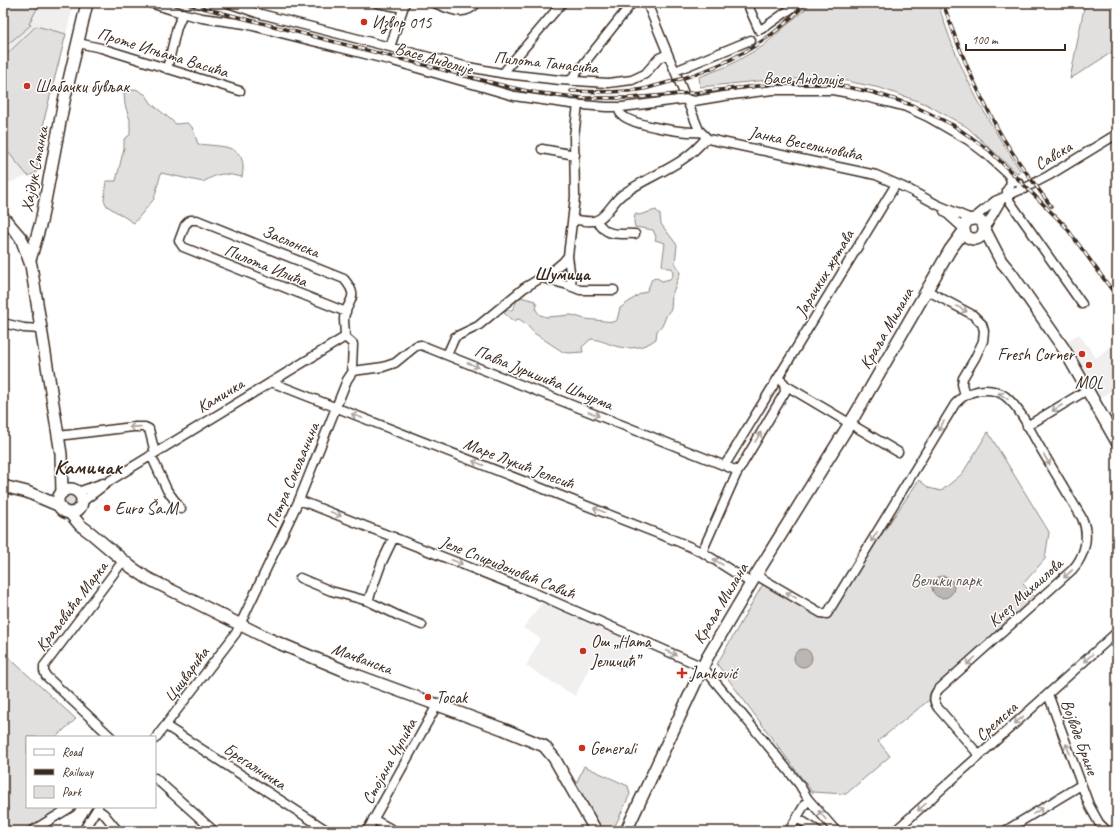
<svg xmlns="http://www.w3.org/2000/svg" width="1120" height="834" viewBox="0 0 1120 834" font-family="Caveat,sans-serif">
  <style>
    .built { fill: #f1efee }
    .green { fill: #e2e0de; stroke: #8e857e }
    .water { fill: #bcb6b3; stroke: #887e77 }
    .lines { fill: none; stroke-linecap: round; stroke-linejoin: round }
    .street-casing { stroke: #3b2a1e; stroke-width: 11 }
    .secondary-casing { stroke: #3b2a1e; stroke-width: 14 }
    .street { stroke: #fff; stroke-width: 8 }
    .secondary { stroke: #fff; stroke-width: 11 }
    .rail-casing { stroke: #3b2a1e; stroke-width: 3.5 }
    .rail { stroke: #fff; stroke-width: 2; stroke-dasharray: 6; stroke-linecap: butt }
    .oneway { stroke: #a79f9a }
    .poi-dot { fill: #c8321e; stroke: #fff; stroke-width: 1.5 }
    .labels { text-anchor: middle; stroke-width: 3; stroke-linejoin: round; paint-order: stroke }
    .poi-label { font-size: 17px; fill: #3b2a1e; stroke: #fff; text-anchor: start }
    .street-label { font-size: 17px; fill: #3b2a1e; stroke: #fff }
    .park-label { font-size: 17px; fill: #65584e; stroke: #fff }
    .neighbourhood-label { font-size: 18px; font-weight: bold; fill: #3b2a1e; stroke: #fff }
    .district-label { font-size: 21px; font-weight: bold; fill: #3b2a1e; stroke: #fff }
  </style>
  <rect width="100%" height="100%" fill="#fff"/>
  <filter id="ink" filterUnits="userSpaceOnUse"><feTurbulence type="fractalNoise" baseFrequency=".025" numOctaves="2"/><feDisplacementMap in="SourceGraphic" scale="8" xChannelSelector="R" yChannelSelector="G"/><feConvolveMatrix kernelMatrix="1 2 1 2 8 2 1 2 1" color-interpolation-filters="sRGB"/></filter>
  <g filter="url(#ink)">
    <path class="built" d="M3,3H74L45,116L36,173L3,185Z
      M1079,334L1096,358L1117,341V387L1098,399L1065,342Z
      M542,603L635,643L622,672L594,658L575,696L526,666L540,638L523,628Z"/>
    <path class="green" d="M3,3H40L29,24L31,25L3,48Z
      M812,3H938C957,66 984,117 1021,171L1018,174L967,127L926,104L880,88L832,78H821L768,80L700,87L699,77L728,66L763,46Z
      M1085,3H1117V49L1070,79Z
      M36,26L66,34L45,116L36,173L28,176L3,146V58Z
      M136,89L146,95L152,104L176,124L187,123L192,127L198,144C221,147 249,143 242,177C222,173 221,172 203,182L161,173L154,199L134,223L107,206L104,200L106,181H116L124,148V139L130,135V120L125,105L124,93Z
      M656,210L660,215L661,224L677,245L675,263L679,269L680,273L672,295L671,309L667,314L663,324L657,331L656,339C645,348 629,350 615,346C606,343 601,340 591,339L582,347L583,352L569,353L563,352L534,333L525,323L519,319L513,321L504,313L506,310H512C515,305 516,301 521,297L535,301L537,305L536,310L540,315L547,317L572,315L585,319L614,322L617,320L620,308L640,294L647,291L652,279L657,278L662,281L670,279L673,275L672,268H667L662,265L665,243L655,240L656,237L653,230L635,227L634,222L635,214L639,215Z
      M988,432L1049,532L1045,559L1023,584L1037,600L944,688L878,741L890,756L846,794L812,792L717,664L763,584L824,619L919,480L929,488L941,491L962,474Z
      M63 501a7 7 0 1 1 14 0a7 7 0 1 1-14 0Z
      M5,654L76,719L56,737H27V807H73L28,831H3V655Z
      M584,766L628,786L630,794L616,824L609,828L600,826L576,784Z"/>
    <path class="water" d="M932 587a11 11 0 1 1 22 0a11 11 0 1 1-22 0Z
      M794 658a9 9 0 1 1 18 0a9 9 0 1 1-18 0Z"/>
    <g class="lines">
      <g class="street-casing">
        <path id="street" d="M150,3L185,14L202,18L245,24L393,61L514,96L571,104L606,107H622L686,99L694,101L724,96L773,90H832L849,93L887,102L906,107L928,117L968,140L985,153L1008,174L1011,180L1010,186L1007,190V196
          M228,3L257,13L468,67L506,74L560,80L608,83L632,80L645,74L659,58L668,54
          M377,3L403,8
          M434,3C450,9 464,18 477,3
          M647,3L699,130L708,139L876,175L910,190L938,205L971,219
          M747,3L759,30L765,27L799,3
          M78,43L101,48L240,91
          M390,47L405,3
          M167,69L177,27L183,13
          M675,71L751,40
          M503,73L562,3
          M570,81L632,3
          M618,107C619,110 619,113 622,115C634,126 684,133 701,132
          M542,149L575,155
          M1011,180L1018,182L1024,189
          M1006,196L1082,304
          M944,211L964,229
          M974,218L995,201L1027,187L1048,176L1117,134
          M596,220C608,238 616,233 635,234
          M572,224L576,220C583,220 590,223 597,220C607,216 613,201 623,194C651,174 683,167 706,138
          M985,226L988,223L1002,199
          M568,256L572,287
          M542,278L568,285L580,290H614
          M928,291L973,315L982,324L984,331L983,341L975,358L963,378L962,384L965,396
          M3,323L24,328L41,329
          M345,337C345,331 344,324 344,318C347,299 361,299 344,279L197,220H190L185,225L179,241L183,247L346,312
          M345,337L353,344L352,367L353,371
          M447,355L455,337L478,326L524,288L551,272L563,262L568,256L575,197L574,136L578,105
          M353,371L383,367L395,363L416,346L421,345L738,471
          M271,382L679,542L702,552L751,583
          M785,385L898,452
          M1027,426L1087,390
          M58,436L133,427H145L149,429L155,453
          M151,455L167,490L181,509
          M725,465L896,184
          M78,492L103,483
          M299,500L537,594L703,667L774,753L799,784L808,799L836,831
          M82,502L111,480L345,337
          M702,552L736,475L785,392L784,383L778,378
          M756,575L821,613L827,614L955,404C967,390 989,385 1005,396C1020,408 1029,428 1038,444C1053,469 1067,493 1082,518C1090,536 1085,556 1072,570L939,689C933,695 933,701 938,708L979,755
          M300,578L331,591L368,601L399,616L422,625
          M368,601L382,562L394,537
          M1048,694L1089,805L1099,823L1107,831
          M166,726L328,831
          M111,737L46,676L44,671V666L123,561
          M155,739L236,633L299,500L347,380L353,371
          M155,778L214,831
          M97,809L104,814L118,831
          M797,818L818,831
          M373,819L395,831
          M32,831L71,807
          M83,831L98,807
          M367,831L437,705
          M789,831L808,799
          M895,831L1117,632
          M1005,831L1081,785"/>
      </g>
      <g class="secondary-casing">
        <path id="secondary" d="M3,217L21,238L31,265L61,454L62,493
          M964 229a10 10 0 1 1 20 0a10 10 0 1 1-20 0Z
          M985,230L1001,261L1011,273L1064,349L1117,442
          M30,260L41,222L64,101L87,3
          M3,486L27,492L60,506
          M58 501a12 12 0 1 1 24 0a12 12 0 1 1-24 0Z
          M70,513L80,525L92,534L131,567L147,578L269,639L348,672L503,729L544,746L554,758L596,831
          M626,831L707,658L756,575L855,415L950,250L964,231"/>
      </g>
      <use href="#street" class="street"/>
      <use href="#secondary" class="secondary"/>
      <g class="rail-casing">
        <path id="rail" d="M184,3L509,87L532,92L583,98H630L691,93L775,84H831L872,92L912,105L953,125L989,150L1066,227
          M943,3C958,48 976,90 999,131C1013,156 1034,183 1051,206
          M571,91C593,92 616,93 638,90C646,89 654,86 662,84C716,71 768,45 806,3
          M1063,223L1117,297"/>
      </g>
      <use href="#rail" class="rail"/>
    </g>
    <defs><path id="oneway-shaft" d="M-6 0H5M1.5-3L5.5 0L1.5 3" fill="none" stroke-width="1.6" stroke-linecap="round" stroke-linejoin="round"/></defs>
    <g class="oneway">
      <use href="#oneway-shaft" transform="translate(962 309) rotate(29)"/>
      <use href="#oneway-shaft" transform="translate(473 365) rotate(22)"/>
      <use href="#oneway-shaft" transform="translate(1003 396) rotate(-146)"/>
      <use href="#oneway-shaft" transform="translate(1057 408) rotate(149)"/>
      <use href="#oneway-shaft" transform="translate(594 414) rotate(22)"/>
      <use href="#oneway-shaft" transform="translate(357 416) rotate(-159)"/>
      <use href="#oneway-shaft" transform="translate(941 426) rotate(121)"/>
      <use href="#oneway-shaft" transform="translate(135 427) rotate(176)"/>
      <use href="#oneway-shaft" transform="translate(758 437) rotate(-59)"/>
      <use href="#oneway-shaft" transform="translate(1047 460) rotate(59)"/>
      <use href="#oneway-shaft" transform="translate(478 463) rotate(-159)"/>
      <use href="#oneway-shaft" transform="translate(599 510) rotate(-158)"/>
      <use href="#oneway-shaft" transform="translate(336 514) rotate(22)"/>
      <use href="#oneway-shaft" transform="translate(874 537) rotate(121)"/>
      <use href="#oneway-shaft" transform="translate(457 562) rotate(22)"/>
      <use href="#oneway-shaft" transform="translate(718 562) rotate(-148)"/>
      <use href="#oneway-shaft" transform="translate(1068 574) rotate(137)"/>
      <use href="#oneway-shaft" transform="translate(791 595) rotate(-150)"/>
      <use href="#oneway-shaft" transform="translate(671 653) rotate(24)"/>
      <use href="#oneway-shaft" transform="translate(1088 658) rotate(138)"/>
      <use href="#oneway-shaft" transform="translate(971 661) rotate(138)"/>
      <use href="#oneway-shaft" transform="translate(1019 720) rotate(138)"/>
      <use href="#oneway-shaft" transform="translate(1068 749) rotate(-110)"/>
      <use href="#oneway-shaft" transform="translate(922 807) rotate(138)"/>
      <use href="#oneway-shaft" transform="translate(1038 811) rotate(-31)"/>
      <use href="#oneway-shaft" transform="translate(822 815) rotate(-130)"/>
    </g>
  </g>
  <g class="poi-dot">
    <circle cx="364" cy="22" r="4"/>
    <circle cx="27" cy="86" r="4"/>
    <circle cx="1082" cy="354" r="4"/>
    <circle cx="1089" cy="365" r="4"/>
    <circle cx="107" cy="508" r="4"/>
    <circle cx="583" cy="651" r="4"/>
    <path d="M680 667h4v4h4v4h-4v4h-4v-4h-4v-4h4z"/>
    <circle cx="428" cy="697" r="4"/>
    <circle cx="582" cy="748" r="4"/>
  </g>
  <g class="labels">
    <g class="poi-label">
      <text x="372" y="28">Извор 015</text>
      <text x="35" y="92">Шабачки бувљак</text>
      <text x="1074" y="360" text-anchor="end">Fresh Corner</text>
      <text x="1089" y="388" text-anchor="middle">MOL</text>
      <text x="115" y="514">Euro Ša.M</text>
      <text x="591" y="647">Ош „Ната<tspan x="591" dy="20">Јеличић”</tspan></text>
      <text x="690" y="679">Janković</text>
      <text x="436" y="703">Tocak</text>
      <text x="590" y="754">Generali</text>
    </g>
    <g class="street-label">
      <text transform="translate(163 52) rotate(17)" y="6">Проте Игњата Васића</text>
      <text transform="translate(434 58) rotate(16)" y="6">Васе Андолије</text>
      <text transform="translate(546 62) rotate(6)" y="6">Пилота Танасића</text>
      <text transform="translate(803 78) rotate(1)" y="6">Васе Андолије</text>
      <text transform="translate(806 143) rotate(12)" y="6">Јанка Веселиновића</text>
      <text transform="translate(1053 155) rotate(-31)" y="6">Савска</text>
      <text transform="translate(34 169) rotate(-79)" y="6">Хајдук Станка</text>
      <text transform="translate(291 241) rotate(22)" y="6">Заслонска</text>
      <text transform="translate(266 265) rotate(22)" y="6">Пилота Илића</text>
      <text transform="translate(824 273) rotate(-59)" y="6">Јарачких жртава</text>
      <text transform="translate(886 328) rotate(-60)" y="6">Краља Милана</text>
      <text transform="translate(544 377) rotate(22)" y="6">Павла Јуришића Штурма</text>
      <text transform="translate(220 395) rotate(-31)" y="6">Камичка</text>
      <text transform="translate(519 463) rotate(21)" y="6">Маре Лукић Јелесић</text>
      <text transform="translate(292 475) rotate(-67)" y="6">Петра Сокољанина</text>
      <text transform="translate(508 567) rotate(22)" y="6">Јеле Спиридоновић Савић</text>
      <text transform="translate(1025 592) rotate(-42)" y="6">Кнез Михаилова</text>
      <text transform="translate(720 603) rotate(-59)" y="6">Краља Милана</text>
      <text transform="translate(71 606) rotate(-53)" y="6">Краљевића Марка</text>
      <text transform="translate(362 658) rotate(20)" y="6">Мачванска</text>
      <text transform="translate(186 674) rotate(-53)" y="6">Цицварића</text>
      <text transform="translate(996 721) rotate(-42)" y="6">Сремска</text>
      <text transform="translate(1080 737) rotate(70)" y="6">Војводе Бране</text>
      <text transform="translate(389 761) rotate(-61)" y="6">Стојана Чупића</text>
      <text transform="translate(255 766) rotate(33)" y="6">Брегалничка</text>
    </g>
    <g class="park-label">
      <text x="946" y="586">Велики парк</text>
    </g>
    <g class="neighbourhood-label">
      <text x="562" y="280">Шумица</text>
    </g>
    <g class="district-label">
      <text x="88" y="474">Камичак</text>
    </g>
  </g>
  <rect width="1120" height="834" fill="none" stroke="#fff" stroke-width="16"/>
  <rect x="8" y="8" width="1104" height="818" fill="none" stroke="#3b2a1e" stroke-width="1.5" filter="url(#ink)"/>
  <rect x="26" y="736" width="130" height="72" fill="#ffffff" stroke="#b1aaa5"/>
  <rect x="34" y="749" width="20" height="6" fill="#ffffff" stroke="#b1aaa5"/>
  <text x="62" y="756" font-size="12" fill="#3b2a1e">Road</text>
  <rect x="34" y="769" width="20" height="6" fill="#3b2a1e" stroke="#b1aaa5"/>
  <text x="62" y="776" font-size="12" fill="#3b2a1e">Railway</text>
  <rect x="34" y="786" width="20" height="12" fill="#e2e0de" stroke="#b1aaa5"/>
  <text x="62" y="796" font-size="12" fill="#3b2a1e">Park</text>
  <path d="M966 44v6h99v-6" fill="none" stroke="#3b2a1e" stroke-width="2"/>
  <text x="972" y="44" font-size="12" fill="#3b2a1e" stroke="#ffffff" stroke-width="3" paint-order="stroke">100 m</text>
</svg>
